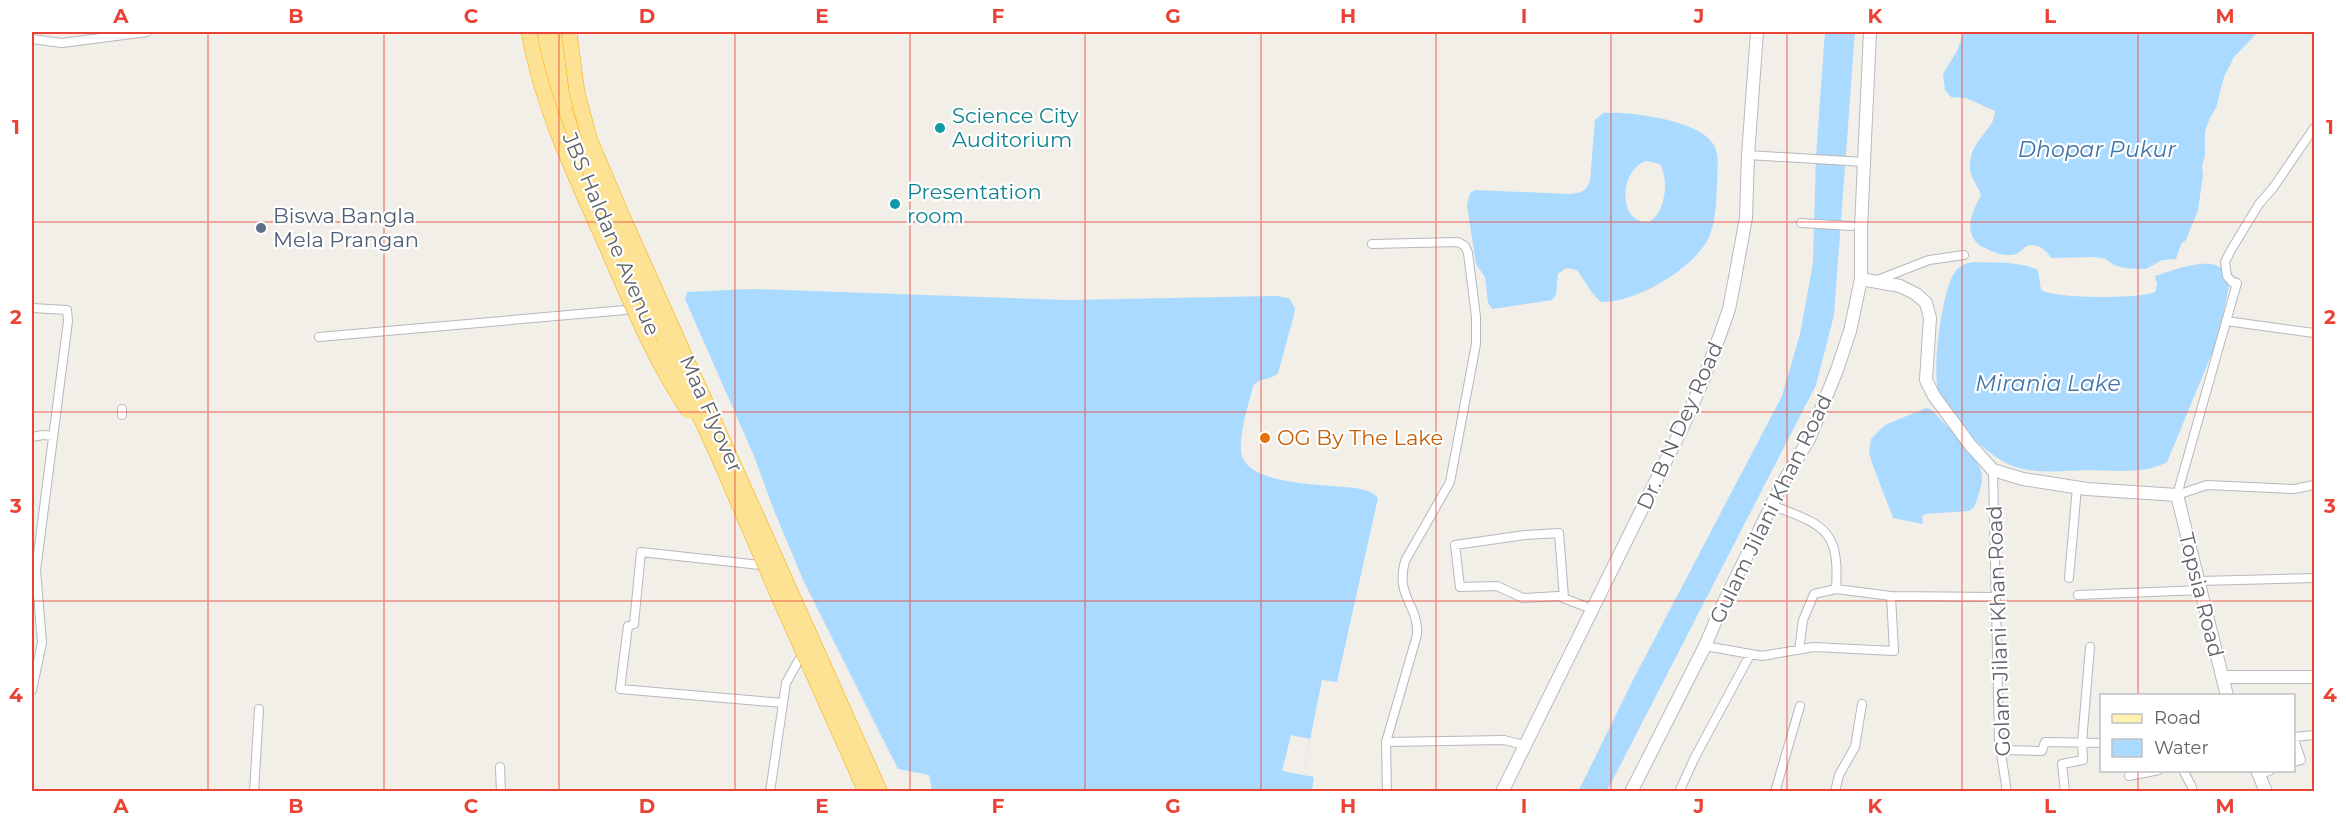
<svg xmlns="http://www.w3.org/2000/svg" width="2346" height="823" viewBox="0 0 2346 823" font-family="Montserrat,sans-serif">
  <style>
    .water { fill: #aadaff; fill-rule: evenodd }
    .pier { fill: #f1efe8 }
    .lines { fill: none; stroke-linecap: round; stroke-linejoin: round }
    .street-casing { stroke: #b5b8bc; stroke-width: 10 }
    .secondary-casing { stroke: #b6babf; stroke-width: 14 }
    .primary-casing { stroke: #f2c960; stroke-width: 15 }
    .highway-casing { stroke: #f9ab00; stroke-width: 16 }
    .street { stroke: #fff; stroke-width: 8 }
    .secondary { stroke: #fff; stroke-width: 12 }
    .primary { stroke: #fff2af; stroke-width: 14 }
    .highway { stroke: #fde293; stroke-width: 15 }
    .highway-bridge-casing { stroke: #f9ab00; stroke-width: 16; stroke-linecap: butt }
    .highway-bridge { stroke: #fde293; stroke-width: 15 }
    .grid { fill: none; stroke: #ea4335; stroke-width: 1.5; stroke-opacity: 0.55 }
    .culture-dot { fill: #0f9aa8; stroke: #fff; stroke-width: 2 }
    .service-dot { fill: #5c6f8a; stroke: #fff; stroke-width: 2 }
    .food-dot { fill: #e8710a; stroke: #fff; stroke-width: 2 }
    .labels { text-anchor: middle; stroke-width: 4.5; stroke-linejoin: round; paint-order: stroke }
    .culture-label { font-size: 21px; fill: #0d838f; stroke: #fff; text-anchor: start }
    .service-label { font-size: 21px; fill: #4e5e75; stroke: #fff; text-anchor: start }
    .street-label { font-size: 21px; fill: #5f6368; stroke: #fff }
    .food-label { font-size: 21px; fill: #c56008; stroke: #fff; text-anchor: start }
    .water-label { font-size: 22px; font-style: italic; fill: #4174aa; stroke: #fff }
    .neatline { fill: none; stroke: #ea4335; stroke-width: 2 }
    .grid-label { font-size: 20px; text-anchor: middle; font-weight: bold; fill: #ea4335 }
  </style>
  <rect width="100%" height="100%" fill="#f1efe8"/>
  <path class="water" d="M1825,32H1855L1834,315L1816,385L1607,791L1578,792L1632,682L1782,396L1800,334L1813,263L1816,156Z
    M1964,32H2258L2234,57L2224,77L2216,108L2210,118L2205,131V155L2202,166L2203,175L2198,210L2186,240L2181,244L2176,259L2162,260L2146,269H2138L2125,268L2114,265L2106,259L2095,257L2051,258C2047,251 2041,246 2032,245C2024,245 2023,251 2016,254C2009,257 1995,253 1989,250C1985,247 1980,247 1977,243C1963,228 1974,209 1981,195C1978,186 1970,177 1970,168C1969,139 1995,131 1995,111L1966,98L1951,97L1945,90L1943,74L1957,51Z
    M1603,113C1629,111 1700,120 1714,145C1720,156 1717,173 1717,185C1716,204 1716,222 1708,239C1692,270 1635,303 1601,302L1593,294L1577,270L1566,268L1558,274L1556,295L1552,300L1492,309L1488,303L1485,277L1476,264L1467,205L1470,193L1476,190L1570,194C1581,193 1586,192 1590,181L1595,120ZM1646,161L1660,164C1669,180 1666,212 1649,222C1617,224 1619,170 1646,161Z
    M1974,262C1995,263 2019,261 2038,270L2041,290C2054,299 2140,299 2155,292L2157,284L2155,276C2176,270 2228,247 2229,286L2218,339L2167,462C2143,475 2112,470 2086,470C2063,471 2034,474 2013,466C1986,456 1950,419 1939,393C1931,373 1942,289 1955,272C1959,265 1967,263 1974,262Z
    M752,289L1069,300L1278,296L1290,299L1295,309L1294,315L1278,373C1270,381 1260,377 1253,386C1248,407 1240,430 1241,451C1243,484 1317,484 1343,487C1354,488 1370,488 1378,498L1337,682L1322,680L1303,775L1314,777L1312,791H932L929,775L898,769L804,582L775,513L754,456L685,299L687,292Z
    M1926,408L1932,410C1946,426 1971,449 1980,468C1984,477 1981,488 1978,496C1976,503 1975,508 1969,511L1925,514L1922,516L1923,524L1893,518L1872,463L1869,452L1871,439L1885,425Z"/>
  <path class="pier" d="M1291,735L1310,739L1303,775L1282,771Z"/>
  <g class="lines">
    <g class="street-casing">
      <path id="street" d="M32,39L62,43L147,32
        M1748,155L1864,162
        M1801,223L1851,226
        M1372,244L1458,242L1465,246L1468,253L1476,317V344L1450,482L1405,561C1395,598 1419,604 1417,635L1386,742L1387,792
        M1875,281L1929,260L1964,255
        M32,308L67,310L68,321L36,570L42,643L32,690
        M2226,321L2314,333
        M319,337L625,310
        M122,415V409
        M32,437L43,435L53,436
        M1993,470L1999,740L2007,792
        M2177,495L2237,283L2232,282L2227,276L2225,262L2231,250L2259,204L2273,188L2314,128
        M2177,495L2207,485L2294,489L2314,485
        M1771,505C1823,525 1840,528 1836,589
        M760,565L641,552L634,624L628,626L620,689L783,703
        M2069,578L2077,487
        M2199,581L2314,578
        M2078,595L2201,590
        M1564,598L1559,533L1525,535L1455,545L1460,587L1497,586L1523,598L1558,596L1592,609
        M1705,646L1762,656L1814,647L1894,651L1891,596L1996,597
        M1799,650L1803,620L1814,594L1836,589L1891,596
        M2294,737L2314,735
        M2294,739L2301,760L2294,762
        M1386,742L1504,740L1524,745
        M2001,750L2042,751L2045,742L2102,743
        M500,767L501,792
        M2183,770L2192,787
        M2259,775L2271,770
        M2129,776L2159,770
        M254,792L259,709
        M770,792L786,683L800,658L807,655
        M1679,792L1695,757L1750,655
        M1775,792L1800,706
        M1835,792L1839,775L1855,747L1862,704
        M2065,792L2062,764L2083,760L2082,742L2090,647"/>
    </g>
    <g class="secondary-casing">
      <path id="secondary" d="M1861,279L1900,286L1916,294L1926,303L1930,318L1926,380L1934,396L1971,446L1993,470L2023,479L2087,489L2177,495L2227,696
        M2222,677H2314
        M2257,770L2266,792
        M1502,792L1684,424L1704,378L1721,332L1729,309L1734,283L1746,218L1748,155L1757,32
        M1631,792L1705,646L1722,606L1781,486L1809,439L1837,370L1850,331L1861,279V227L1870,32"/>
    </g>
    <g class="primary-casing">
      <path id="primary" d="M613,241L667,361"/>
    </g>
    <g class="highway-casing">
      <path id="highway" d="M543,32C553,97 584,160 611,220
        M556,32L574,101
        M584,126L623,218"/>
    </g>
    <use href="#street" class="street"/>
    <use href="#secondary" class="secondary"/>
    <use href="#primary" class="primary"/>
    <use href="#highway" class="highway"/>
    <g class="highway-bridge-casing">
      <path id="highway-bridge" d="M529,32C542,107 575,175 606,245C631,302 654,360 689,411
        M569,32L577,92L589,137
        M623,218L880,792
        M611,220L723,467L779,597L866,792"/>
    </g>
    <use href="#highway-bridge" class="highway-bridge"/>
  </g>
  <path class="grid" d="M208,32V792M384,32V792M559,32V792M735,32V792M910,32V792M1085,32V792M1261,32V792M1436,32V792M1611,32V792M1787,32V792M1962,32V792M2138,32V696M32,222H2314M32,412H2314M32,601H2314M2138,770V792"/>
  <g class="culture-dot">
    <circle cx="940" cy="128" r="6"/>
    <circle cx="895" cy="204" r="6"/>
  </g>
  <circle class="service-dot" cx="261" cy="228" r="6"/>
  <circle class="food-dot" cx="1265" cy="438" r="6"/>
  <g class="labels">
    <g class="culture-label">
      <text x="952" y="123">Science City<tspan x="952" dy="24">Auditorium</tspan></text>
      <text x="907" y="199">Presentation<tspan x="907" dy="24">room</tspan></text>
    </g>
    <g class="service-label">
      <text x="273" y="223">Biswa Bangla<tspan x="273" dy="24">Mela Prangan</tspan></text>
    </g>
    <g class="street-label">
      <text transform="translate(611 234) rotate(67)" y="7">JBS Haldane Avenue</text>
      <text transform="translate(711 414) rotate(66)" y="7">Maa Flyover</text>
      <text transform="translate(1680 426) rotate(-66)" y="7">Dr. B N Dey Road</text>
      <text transform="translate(1771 509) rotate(-64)" y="7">Gulam Jilani Khan Road</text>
      <text transform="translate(2201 595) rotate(76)" y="7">Topsia Road</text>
      <text transform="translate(1999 631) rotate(-92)" y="7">Golam Jilani Khan Road</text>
    </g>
    <g class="food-label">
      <text x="1277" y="445">OG By The Lake</text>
    </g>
    <g class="water-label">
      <text x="2097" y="157">Dhopar Pukur</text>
      <text x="2048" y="391">Mirania Lake</text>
    </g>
  </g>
  <rect width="2346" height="823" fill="none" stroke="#ffffff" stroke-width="66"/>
  <rect x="2100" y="694" width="195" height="78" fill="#ffffff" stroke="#bfc1c3" stroke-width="1.5"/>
  <rect x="2112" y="714" width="30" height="9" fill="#fff2af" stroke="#bfc1c3" stroke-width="1.5"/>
  <text x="2154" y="724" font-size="18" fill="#5f6368">Road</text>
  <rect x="2112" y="739" width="30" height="18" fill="#aadaff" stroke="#bfc1c3" stroke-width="1.5"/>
  <text x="2154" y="754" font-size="18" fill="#5f6368">Water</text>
  <rect x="33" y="33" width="2280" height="757" class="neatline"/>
  <g class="grid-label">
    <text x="121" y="23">A</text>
    <text x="296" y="23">B</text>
    <text x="471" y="23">C</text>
    <text x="647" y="23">D</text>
    <text x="822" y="23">E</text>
    <text x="998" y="23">F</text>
    <text x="1173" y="23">G</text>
    <text x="1348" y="23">H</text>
    <text x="1524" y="23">I</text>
    <text x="1699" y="23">J</text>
    <text x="1875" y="23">K</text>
    <text x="2050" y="23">L</text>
    <text x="2225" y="23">M</text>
    <text x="16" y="134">1</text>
    <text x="2330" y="134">1</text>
    <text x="16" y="324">2</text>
    <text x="2330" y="324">2</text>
    <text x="16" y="513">3</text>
    <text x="2330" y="513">3</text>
    <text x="16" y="702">4</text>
    <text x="2330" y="702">4</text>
    <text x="121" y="813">A</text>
    <text x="296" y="813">B</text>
    <text x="471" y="813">C</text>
    <text x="647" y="813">D</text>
    <text x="822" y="813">E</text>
    <text x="998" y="813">F</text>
    <text x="1173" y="813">G</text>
    <text x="1348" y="813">H</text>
    <text x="1524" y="813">I</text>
    <text x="1699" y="813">J</text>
    <text x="1875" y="813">K</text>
    <text x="2050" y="813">L</text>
    <text x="2225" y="813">M</text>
  </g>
</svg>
